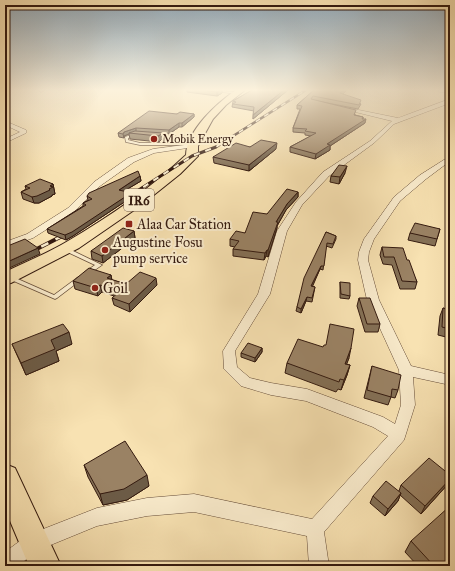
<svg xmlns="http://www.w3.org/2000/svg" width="455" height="571" viewBox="0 0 455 571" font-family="'IM FELL Great Primer',serif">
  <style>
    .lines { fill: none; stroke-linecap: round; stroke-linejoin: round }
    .service-casing { stroke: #654c38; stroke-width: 1.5 }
    .minor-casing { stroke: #654c38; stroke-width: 1 }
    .primary-casing { stroke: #341a0f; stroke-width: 2 }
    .service { fill: #faeccd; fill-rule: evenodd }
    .minor { fill: #faeccd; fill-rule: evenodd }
    .primary { fill: #f8e2b2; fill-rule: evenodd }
    .rail-far2-casing { stroke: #341a0f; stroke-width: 2.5 }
    .rail-far1-casing { stroke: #341a0f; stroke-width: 3 }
    .rail-casing { stroke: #341a0f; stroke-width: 4 }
    .rail-far2 { stroke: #faeccd; stroke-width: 1.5; stroke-dasharray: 5; stroke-linecap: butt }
    .rail-far1 { stroke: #faeccd; stroke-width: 2; stroke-dasharray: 6; stroke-linecap: butt }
    .rail { stroke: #faeccd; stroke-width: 2.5; stroke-dasharray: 8; stroke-linecap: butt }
    .wall { fill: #847056; stroke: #341a0f }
    .shaded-wall { fill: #6c5b46; stroke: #341a0f }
    .building { fill: #9a8264; stroke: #341a0f }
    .poi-dot { fill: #8f2418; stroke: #faeccd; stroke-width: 1.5 }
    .labels { text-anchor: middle; stroke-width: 4; stroke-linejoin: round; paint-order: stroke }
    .far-poi-label { font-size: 12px; fill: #341a0f; stroke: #faeccd; text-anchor: start }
    .shield { fill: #faeccd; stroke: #6f5948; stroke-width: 1 }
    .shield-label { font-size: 13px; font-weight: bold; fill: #341a0f }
    .poi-label { font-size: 14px; fill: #341a0f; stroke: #faeccd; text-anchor: start }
  </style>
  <rect width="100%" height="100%" fill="#f8e2b2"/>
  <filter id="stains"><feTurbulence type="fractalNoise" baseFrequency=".005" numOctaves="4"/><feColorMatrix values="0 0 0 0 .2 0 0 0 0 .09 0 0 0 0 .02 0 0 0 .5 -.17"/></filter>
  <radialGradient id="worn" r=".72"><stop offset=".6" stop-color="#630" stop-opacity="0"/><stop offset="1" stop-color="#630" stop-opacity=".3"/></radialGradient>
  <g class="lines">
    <g class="service-casing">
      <path id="service" d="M210,90H215L237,93L236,94Z
        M137,133L139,134L138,135L128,138V140L140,143H193L195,144L193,145H140L126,142L125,137Z
        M156,135L197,137L199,138L197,139L157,137H156Z
        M63,248H67L102,265L89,274H85L84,273L85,272L95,265L63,250Z
        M11,276L54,295L77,278L79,277L82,279L57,298L55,299L9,279L8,278L9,277Z"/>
    </g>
    <g class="minor-casing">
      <path id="minor" d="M39,90H46L41,92Z
        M438,90H450V93L440,92Z
        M450,99V103L394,124L374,143L329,176L302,205L287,231L270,294L235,351L237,367L250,378L271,383L307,389L383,417L395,424L401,405L399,370L367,300L358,260L359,252L364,239L394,197L420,175L450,156V161L426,179L400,201L374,239L369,252L368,260L379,300L411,366L450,375V385L413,377L415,405L404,440L324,532L329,566H309L307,536L194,512L147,516L97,526L41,549L17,566H5V552L28,535L97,508L147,498L194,494L312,519L388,436L373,427L306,401L271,395L241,386L224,369L223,351L258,294L277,231L296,202L323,172L370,141L392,121L339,108V106L398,118Z
        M5,121L26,130V133L5,143V139L20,132L5,125Z
        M192,144L195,146L194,147L154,153L134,162L100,186L74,212L33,238L5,248V242L27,234L68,208L94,182L128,158L153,149Z"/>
    </g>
    <g class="primary-casing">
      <path id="primary" d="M236,90H245L226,105L213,119L198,146V156L180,174L140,206L79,248L11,283L5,284V272C26,262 48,253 68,241C109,217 151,188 186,155C187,130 217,103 236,90Z
        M5,464L15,468L61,566H29L5,509Z"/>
    </g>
    <use href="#service" class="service"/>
    <use href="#minor" class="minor"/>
    <use href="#primary" class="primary"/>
    <g class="rail-far2-casing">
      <path id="rail-far2" d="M222,143L306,90"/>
    </g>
    <g class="rail-far1-casing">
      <path id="rail-far1" d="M123,200L192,156L216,147L223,142"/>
    </g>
    <g class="rail-casing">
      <path id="rail" d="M27,254L70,232"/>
    </g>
    <use href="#rail-far2" class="rail-far2"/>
    <use href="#rail-far1" class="rail-far1"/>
    <use href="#rail" class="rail"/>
  </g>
  <path class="wall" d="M187,90H222V93L217,96L187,92Z
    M252,90H288L253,119L254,111L232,107L233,101Z
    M314,90H347L343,94L361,104L358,109L312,100L355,114V115L363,117V119L365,123L330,146V150L315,159L290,152V147L311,136L305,135V133L293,132V128L300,109H297V105Z
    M177,114H194V117L182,127H179L169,134L163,133V138L159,142L130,139L129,134L124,136V138L119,137L118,133Z
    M250,147L276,149L249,171L214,163L213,157Z
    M345,173L339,184L330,182L331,176Z
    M140,176L141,181L124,191L132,197L73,236L66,240L48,233L47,229L83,206V203L88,200L87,196Z
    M53,184L55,194L52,195V196L39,203H34L23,199L21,192L26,189L25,186Z
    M298,192V197L286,210L277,226V228L268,257L266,256L264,260L233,256V249L235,247L230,246V239L245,233L267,214Z
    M440,229L435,246L408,240L410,233Z
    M134,231L135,238L103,263L92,259L91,251Z
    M326,232L336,236V239L332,248L326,246L323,270L320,269L312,286L315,287L312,302L306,301L301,313L296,311L297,307Z
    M382,247L407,260L417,282L415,289H400L392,265L383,264L380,255Z
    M111,275L112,280L126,284L157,285L130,312L114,305L112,298L114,296L102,292L98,296L75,289L73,281Z
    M340,282L350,296L349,299L340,298Z
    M359,298L380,324L378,332H365L357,306Z
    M443,308L450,310V338L438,335L440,316Z
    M12,344H72L56,351L59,361L26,375Z
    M262,348V352L255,362L241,357V353Z
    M349,358L346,364L350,365L347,375L341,390L338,389L336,392L285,373L287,363Z
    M372,366L398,390L395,398L391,397L388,405L364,398Z
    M84,465L149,486L127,500L103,505L88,477Z
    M448,484L421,514L400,495L398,501L385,516L370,503L373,496L399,491L401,485Z
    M411,541L450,566H418L405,552Z"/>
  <path class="shaded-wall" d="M221,90H222V93L217,96V92Z
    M284,90H288L253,119V115Z
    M344,90H347L340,97V93Z
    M194,114V117L182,127V123Z
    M363,117V121L366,119L365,123L330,146V150L315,159L316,154L327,144Z
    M179,123V127L169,134V130Z
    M136,128V132L129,133V134L124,136V138L123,134L124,132Z
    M163,133V138L159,142L158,136Z
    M277,143L276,149L249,171V165Z
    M347,166L345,173L339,184L340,177Z
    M140,176L141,181L119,194V190Z
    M53,184L55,194L52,195V196L39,203H34L32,197Z
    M298,192V197L286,210L277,226V228L268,257V250L276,222L287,204Z
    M131,193L132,197L73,236L66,240L65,235Z
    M134,231L135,238L103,263L102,256Z
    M38,248L40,254L5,270V263Z
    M267,250L266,256L264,260L265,253Z
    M321,266L320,269L311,290V286Z
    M111,275L112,282L107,278Z
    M156,278L157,285L130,312L129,304Z
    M100,285L102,292L98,296L96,288Z
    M307,297L306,301L301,313V309Z
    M69,332L72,344L56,351L59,361L26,375L21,363L51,340Z
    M262,348V352L255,362V358Z
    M351,348L349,358L343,374L345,364Z
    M350,365L347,375L341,390L344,380Z
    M147,475L149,486L127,500L103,505L100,494Z
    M450,479V481L448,484L421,514L425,506Z
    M401,493L398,501L385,516L388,509Z"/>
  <path class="building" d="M201,90H221L217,92Z
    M252,90H284L253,115L254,107L233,104L236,102L233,101Z
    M314,90H344L340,93L361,100L359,105L313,96L311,99L356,110L354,115L363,117L362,119H366L327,144L330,145L316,154L290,147L316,133L305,131L307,129L293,128L302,106L297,105Z
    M149,111L177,114L180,112L194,114L182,123H179L169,130L136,128L124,132L123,134L118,133Z
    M135,131L163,133L158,136L129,133Z
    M261,140L277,143L249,165L213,157L236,143L250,147Z
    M339,165L347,166L340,177L331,176Z
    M138,171L140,176L119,190L131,193L72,232L65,235L47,229L86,205L83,203L92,199L87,196L89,193Z
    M40,179L53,184L50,186L53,187L49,189L50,190L37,196L32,197L21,192L30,188L25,186Z
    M287,189L298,192L287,204L276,222H278L268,250H267L265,253L233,249L239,241L230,239L236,231L245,233L253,212L267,214Z
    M415,223L440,229L437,239L410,233Z
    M123,228L134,231L102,256L91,251Z
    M326,232L336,236L333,244L327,243L324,266H321L311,286L315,287L312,298L307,297L301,309L297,307L304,278Z
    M25,239L38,248L5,263V247Z
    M382,247L403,248L407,260H409L417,282L402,281L394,257H384Z
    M89,268L111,275L107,278L126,284L140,272L156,278L129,304L112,298L120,291L100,285L96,288L73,281Z
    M340,282L350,283V296L341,294Z
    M359,298H370L380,324H367Z
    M443,308L450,310V329L442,327Z
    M63,324L69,332L51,340L55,349L21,363L12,344Z
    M330,324L354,329L351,348L345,364L350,365L344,380L340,379L339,382L287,363L298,339L323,347L324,345H326Z
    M248,343L262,348L255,358L241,353Z
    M372,366L401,375L398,390L392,389L391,397L367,390Z
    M125,441L147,475L124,489L100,494L84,465Z
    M429,458L450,475V479L425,506L401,485Z
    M386,481L401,493L388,509L373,496Z
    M450,506V565L449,566H434L411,541Z"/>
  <linearGradient id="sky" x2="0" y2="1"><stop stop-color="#93abbc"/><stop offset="0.53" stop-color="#fcf2dc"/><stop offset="1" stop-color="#fcf2dc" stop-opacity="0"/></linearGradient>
  <rect width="455" height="170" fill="url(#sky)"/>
  <g class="poi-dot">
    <circle cx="154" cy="139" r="4"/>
    <rect x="125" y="220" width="8" height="8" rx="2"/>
    <circle cx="105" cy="250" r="4"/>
    <circle cx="95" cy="288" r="4"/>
  </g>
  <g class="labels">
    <g class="far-poi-label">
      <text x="162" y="143">Mobik Energy</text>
    </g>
    <rect class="shield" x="124" y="189" width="30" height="22" rx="3"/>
    <g class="shield-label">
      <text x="139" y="205">IR6</text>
    </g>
    <g class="poi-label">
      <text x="137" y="229">Alaa Car Station</text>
      <text x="113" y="247">Augustine Fosu<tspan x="113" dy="16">pump service</tspan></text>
      <text x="103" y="293">Goil</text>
    </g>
  </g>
  <rect width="455" height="571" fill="none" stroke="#f8e2b2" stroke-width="20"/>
  <rect x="6" y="6" width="443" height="559" fill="none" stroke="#341a0f" stroke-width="2"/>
  <rect x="10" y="10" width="435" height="551" fill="none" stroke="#341a0f"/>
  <rect width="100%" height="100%" filter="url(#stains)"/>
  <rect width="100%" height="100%" fill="url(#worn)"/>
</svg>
